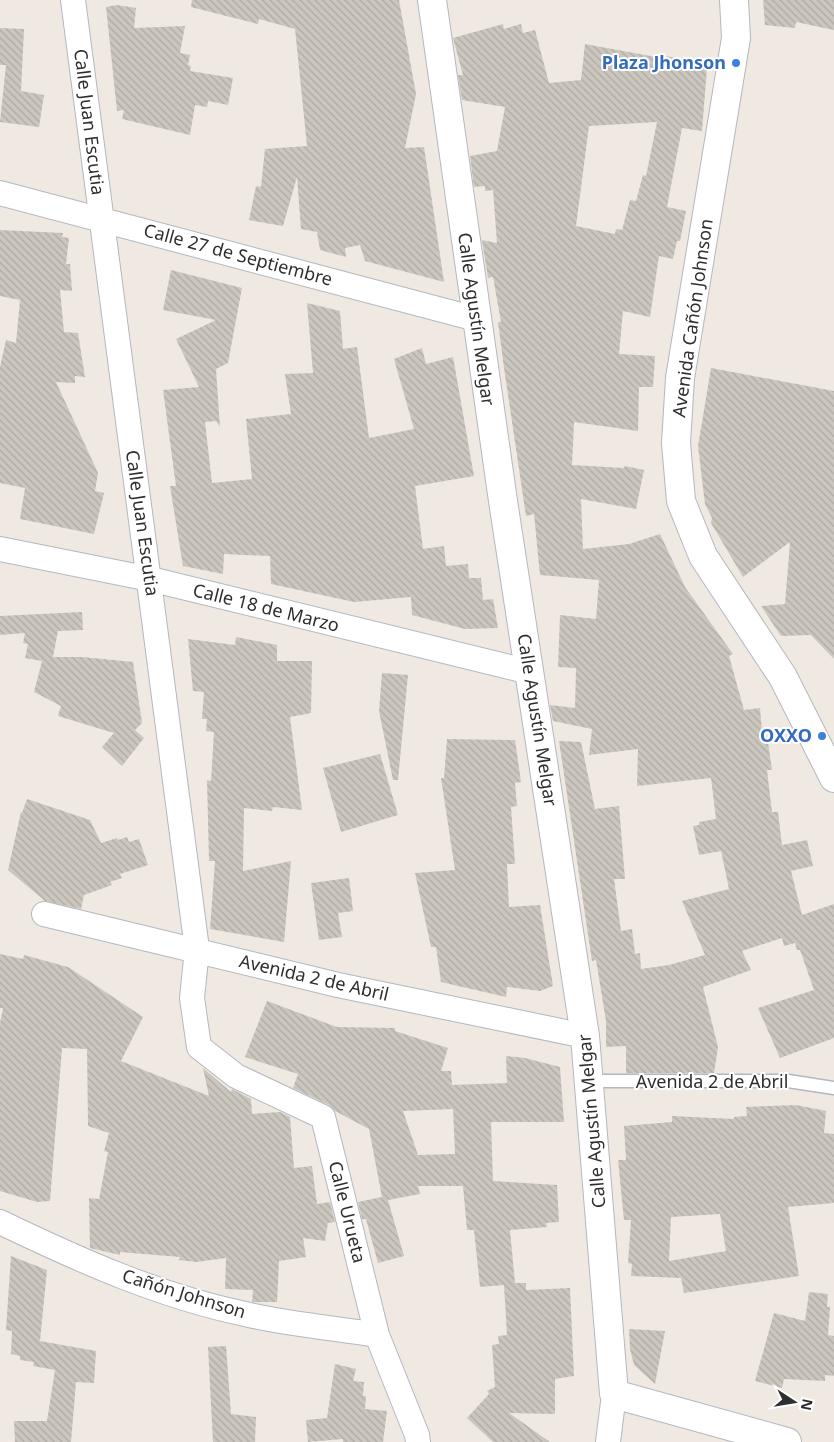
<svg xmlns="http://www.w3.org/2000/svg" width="834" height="1442" viewBox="0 0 834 1442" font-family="'Noto Sans',sans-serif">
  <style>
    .building { fill: url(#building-back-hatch); fill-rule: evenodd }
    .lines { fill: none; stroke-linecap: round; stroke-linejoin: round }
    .service-casing { stroke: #b4b7c1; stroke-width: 15 }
    .minor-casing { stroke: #b4b7c1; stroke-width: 26 }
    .tertiary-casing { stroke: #b4b7c1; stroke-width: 30 }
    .secondary-casing { stroke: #b4b7c1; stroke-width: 30 }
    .service { stroke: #fff; stroke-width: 12 }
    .minor { stroke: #fff; stroke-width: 24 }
    .tertiary { stroke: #fff; stroke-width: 28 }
    .secondary { stroke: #fff; stroke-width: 28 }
    .shop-dot { fill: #3f7fe0; stroke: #fff; stroke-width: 2 }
    .labels { text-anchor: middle; stroke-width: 4; stroke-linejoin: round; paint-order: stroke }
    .shop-label { font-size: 18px; font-weight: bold; fill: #366cbe; stroke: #fff; text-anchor: end }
    .street-label { font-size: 18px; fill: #2e2e2e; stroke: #fff }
  </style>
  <defs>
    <pattern id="building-back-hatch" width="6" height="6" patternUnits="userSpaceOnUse" patternTransform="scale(1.25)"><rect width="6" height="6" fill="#cbc7bf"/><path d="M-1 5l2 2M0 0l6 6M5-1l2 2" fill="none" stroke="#afaba4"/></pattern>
  </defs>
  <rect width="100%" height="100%" fill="#efe9e1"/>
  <path class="building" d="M192,0H399L416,94L405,148L424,147L444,282L365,261L360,245L345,248L346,257L320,250L317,232L301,229L297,177L283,226L249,220L256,186L261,187L265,149L307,146L295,29L259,19L258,24L191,7Z
    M763,0H834V30L796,22L795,28L765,25Z
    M117,5L136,8L134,28L185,26L180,53L190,55L188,65L191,66L190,71L233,78L228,105L208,101L207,107L195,105L190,135L122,119L124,110L117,111L106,7Z
    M503,24L504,29L521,24L523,33L535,30L549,83L581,80L585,44L667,59V56L687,61V67L707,68L702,131L682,128L667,207L686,211L680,241H677L673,259L659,256L650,317L623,311L619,354L655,356L653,387H639L638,431L574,422L572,465L624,468L625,466L644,470L636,509L581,499L583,549L629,544L660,534L685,587L733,654L729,656L744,710L760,708L763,743L768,742L772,770H767L772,812H778L782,845L807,840L813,866L791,871L802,915L834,904V1038L780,1058L758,1008L814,990L800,950H797L795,943L784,946L782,938L742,951L751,970L703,987L718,1047L714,1073H626V1046L606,1047V1021L596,960L592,961L559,741L581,742L595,809L619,806L625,879H614L621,931L632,929L635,954L640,953L641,969L669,965L705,955L682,901L729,889L721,851L699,855L693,826L699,825V822L716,819L711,778L637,786L638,749L589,755L592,729L553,721L550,705L575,708L576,668L558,667L560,615L596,619L599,580L540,575L534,514L526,516L504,368L498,322H501L493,277L488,278L482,240L497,243L493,190L485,191V186L474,187L470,156L497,151L505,107L462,100L458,75H463L453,38ZM657,122L646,176L643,175L636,201L630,200L622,230L616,229L615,234L576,226L589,126Z
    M0,28L24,29L21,91L44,95L39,127L0,122L6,65H0Z
    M0,230L63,233L62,237L69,238L66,264H70L72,291L60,290L64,332L78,333L85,377L75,376V383L56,382L98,473L95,491L104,493L94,534L20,519L25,488L0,483V367L6,340L16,343L20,300L0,296Z
    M171,270L242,288L228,363L216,369L220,427L216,421L205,422L212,483L252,479L246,419L291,414L285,374L313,373L307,303L340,311L343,349L357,347L369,438L414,429L394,359L422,348L426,364L453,357L474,476L415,486L423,549L444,546L446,566L468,564L469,578H481L483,600L493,599L498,628L465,629L412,615L411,597L354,602L271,584L270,556L224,554L223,574L183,566L170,486H176L163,390L199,387L176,339L216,320L163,310Z
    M711,368L834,391V659L811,635L781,636L761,606L785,604L790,542L743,577L711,523L712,518L705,504L698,446Z
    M82,612L83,630L58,631L53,657H82L133,662L142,723L135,730L144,738L122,766L102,747L114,733L58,716L61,706L34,692L42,661L25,658L28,644L23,643L25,633L0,635V616Z
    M236,637L277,645V661H312L311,713L290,717L302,810L273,807L272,811L244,808L243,871L291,861L284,942L210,929L215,861H209L207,780L211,781L214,732L206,731L207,719H202L204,692L193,691L188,639L235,645Z
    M382,673L408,675L398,780H393L379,711Z
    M447,739L515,740L521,782L515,783L517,806L511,807L515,864H507L509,907L540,905L553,986L540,991L507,987L506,997L441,982L436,947H431L415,873L455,870L441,778H444Z
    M380,754L398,815L341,832L323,768Z
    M27,799L90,820L101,843L117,838L118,840L127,837L129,842L139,839L148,865L120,874L122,878L110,882L112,885L84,895L81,909L45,901L8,870L21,812L22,813Z
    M349,878L353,911L338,913L342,937L319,940L311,883Z
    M0,954L23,959L24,955L68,967L143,1017L121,1061L209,1096L203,1068L231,1092L232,1089L251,1099L252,1114L280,1112L290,1117L294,1168L312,1166L317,1204L330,1202L335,1222L328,1223L325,1241L303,1238L306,1257L279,1261L277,1302H252L253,1290L225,1289L226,1258L196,1262L179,1260L180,1257L120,1252V1255L90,1248L89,1198L99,1199L108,1152L104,1151L109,1133L88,1126L87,1049L62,1048L50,1201L37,1202L0,1191V1023L3,1008H0Z
    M267,1001L337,1027L395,1028V1031L448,1048L441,1071H451L452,1085L507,1083L506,1056L525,1058L560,1067L564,1122H491L493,1181L557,1185L559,1222L546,1223L547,1227L510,1230L515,1283H526V1290L570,1288L574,1376L555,1379V1414L509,1413L550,1442H493L467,1418L489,1394L487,1391L495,1387L492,1345L499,1344L498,1336L507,1335L504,1285L480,1287L474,1230H467L463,1186H418L420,1194L388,1200L404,1256L378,1263L366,1219H362L358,1202L382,1197L369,1129L335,1111L329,1105L293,1088L298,1074L245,1057ZM453,1109L455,1154L418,1155L403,1111Z
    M796,1105L826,1111L824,1133L834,1134V1203L788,1207L799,1276L684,1293L681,1278L631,1276L632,1264L628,1263L631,1220H624L618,1160H626L624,1126L672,1122V1116L734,1119V1117L747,1116L746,1107ZM720,1214L726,1251L669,1261L671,1217Z
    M11,1256L47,1270L40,1341L96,1351L94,1383L76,1382L71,1442H15L14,1421H47L55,1370L33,1366L34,1362L20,1360V1356L11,1354L12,1331L6,1330Z
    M809,1292L828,1294L827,1307H830L828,1335L834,1336V1376L825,1375V1381L784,1379L782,1388L755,1381L774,1313L805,1321Z
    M629,1329L665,1331L655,1384L634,1365L630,1349Z
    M226,1346L231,1414L256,1417L255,1442H213L208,1347Z
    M335,1364L356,1369L353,1381L364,1382L363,1396H366L365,1409L387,1411L383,1442H343V1439L308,1442L306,1420L327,1418Z"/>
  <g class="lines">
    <g class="service-casing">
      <path id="service" d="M589,1081H788L834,1088"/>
    </g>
    <g class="minor-casing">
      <path id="minor" d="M73,0L197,949L192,998L199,1047L236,1076L323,1117L377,1335L417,1435L418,1442
        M0,193L476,319
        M0,549L150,579L530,672
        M44,914L338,985L585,1036
        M0,1222C79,1260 159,1296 245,1314C288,1324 333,1328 377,1335
        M608,1442L614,1394"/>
    </g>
    <g class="tertiary-casing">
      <path id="tertiary" d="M432,0L503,501L585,1036L614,1394L787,1442"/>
    </g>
    <g class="secondary-casing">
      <path id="secondary" d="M734,0L736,38L680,378L676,443L681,501L703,556L783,677L834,778"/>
    </g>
    <use href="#service" class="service"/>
    <use href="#minor" class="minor"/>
    <use href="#tertiary" class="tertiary"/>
    <use href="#secondary" class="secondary"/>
  </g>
  <g class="shop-dot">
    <circle cx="736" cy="63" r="5"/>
    <circle cx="822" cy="736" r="5"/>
  </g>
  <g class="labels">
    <g class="shop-label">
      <text x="726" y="69">Plaza Jhonson</text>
      <text x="812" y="742">OXXO</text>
    </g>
    <g class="street-label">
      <text transform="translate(89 122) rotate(83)" y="6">Calle Juan Escutia</text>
      <text transform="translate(238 255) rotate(15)" y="6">Calle 27 de Septiembre</text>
      <text transform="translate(693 318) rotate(-82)" y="6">Avenida Cañón Johnson</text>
      <text transform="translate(476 319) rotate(82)" y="6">Calle Agustín Melgar</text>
      <text transform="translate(142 523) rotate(82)" y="6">Calle Juan Escutia</text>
      <text transform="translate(266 608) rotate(14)" y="6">Calle 18 de Marzo</text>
      <text transform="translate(537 720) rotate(81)" y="6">Calle Agustín Melgar</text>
      <text transform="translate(314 978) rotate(13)" y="6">Avenida 2 de Abril</text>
      <text x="712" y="1088">Avenida 2 de Abril</text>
      <text transform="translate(592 1121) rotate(-95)" y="6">Calle Agustín Melgar</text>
      <text transform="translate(347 1212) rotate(76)" y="6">Calle Urueta</text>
      <text transform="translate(184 1294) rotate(17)" y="6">Cañón Johnson</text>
    </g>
  </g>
  <g transform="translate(794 1402) rotate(102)" stroke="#ffffff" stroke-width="4" paint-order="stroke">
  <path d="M0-4L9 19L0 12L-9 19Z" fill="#2e2e2e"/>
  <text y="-8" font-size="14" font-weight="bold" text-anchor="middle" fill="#2e2e2e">N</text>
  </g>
</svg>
